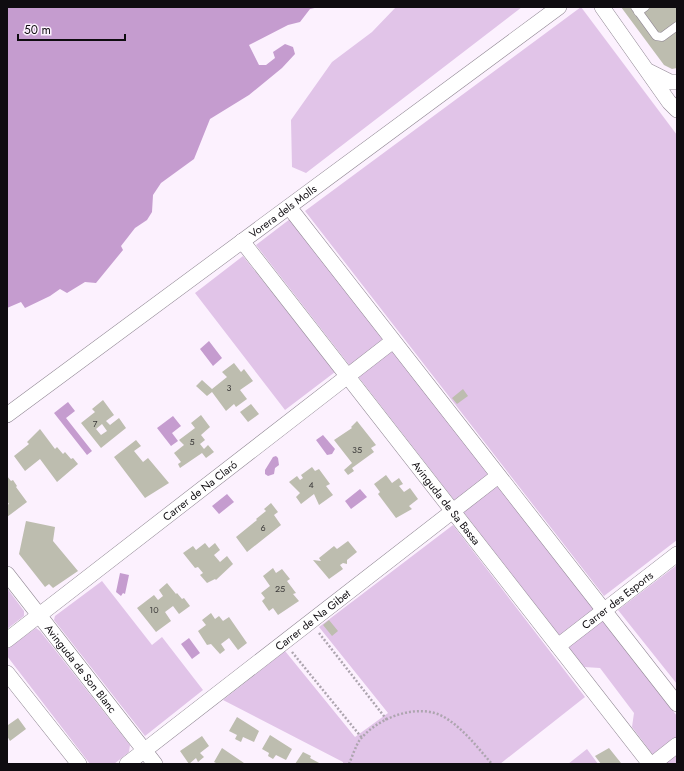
<svg xmlns="http://www.w3.org/2000/svg" width="684" height="771" viewBox="0 0 684 771" font-family="Jost,sans-serif">
  <style>
    .green { fill: #e1c4e8 }
    .water { fill: #c59ccf }
    .building { fill: #bdbdaf; fill-rule: evenodd }
    .lines { fill: none; stroke-linecap: round; stroke-linejoin: round }
    .lane-casing { stroke: #908793; stroke-width: 9 }
    .street-casing { stroke: #908793; stroke-width: 16 }
    .path { stroke: #ada5af; stroke-width: 2.5; stroke-dasharray: 2 2; stroke-linecap: butt }
    .lane { stroke: #fff; stroke-width: 8 }
    .street { stroke: #fff; stroke-width: 15 }
    .labels { text-anchor: middle; stroke-width: 3; stroke-linejoin: round; paint-order: stroke }
    .number-label { font-size: 9px; fill: #3a3838 }
    .street-label { font-size: 11px; fill: #0f0c10; stroke: #fcf1fe }
  </style>
  <rect width="100%" height="100%" fill="#fcf1fe"/>
  <path class="green" d="M396,7H522L306,173L292,167L291,120L332,62L372,32Z
    M581,7L677,135V540L604,596L305,211Z
    M290,219L677,716V764H660L632,727L634,713L600,668L584,667L256,245Z
    M243,256L335,372L285,410L195,293Z
    M453,525L585,697L500,764H343V762L223,700L285,651L355,737L388,713L319,627Z
    M677,565V684L618,610Z
    M102,581L152,645L162,637L203,690L145,736L54,620L55,616Z
    M7,588L24,611V616L7,629Z
    M36,628L40,631L130,745L129,752L114,764H90L7,656V649Z
    M587,749L598,764H568Z"/>
  <path class="water" d="M7,7H319L310,9L300,22L288,25L249,45L259,65H266L275,58L273,52L285,44L293,47L295,54L282,68L249,95L210,119L194,159L161,183L153,195L152,212L147,220L135,228L121,246L123,250L96,283L85,282L67,293L60,289L50,296L25,308L21,302L7,308Z
    M209,341L222,358L213,366L200,349Z
    M68,402L75,411L66,418L92,451L87,455L54,413Z
    M173,416L181,426L172,433L178,441L171,446L157,428Z
    M323,435L335,449L332,454L327,455L316,440Z
    M276,456L278,458L279,465L275,468L274,474L268,476L265,474V470L273,457Z
    M360,489L367,497L351,509L345,501Z
    M227,494L234,502L219,514L212,506Z
    M120,573L129,575L125,594L123,593L121,596L116,592Z
    M189,638L200,653L192,659L181,644Z"/>
  <path class="building" d="M621,7H677V68L672,69L664,65Z
    M234,363L241,372L244,369L253,381L240,390L247,399L236,407L234,404L226,411L212,392L207,396L196,386L202,380L212,389L227,377L222,372Z
    M463,389L468,396L457,404L452,398Z
    M103,400L114,415L106,421L110,425L119,418L126,428L101,448L81,423L95,412L92,409ZM102,424L107,431L101,435L96,429Z
    M251,404L259,414L248,422L240,412Z
    M201,415L210,427L201,435L205,440L200,444L204,449L208,445L214,452L206,458L202,453L180,468L178,464L181,462L174,453L184,445L179,440L195,428L191,423Z
    M357,421L376,445L371,448L374,452L352,468L354,471L348,475L344,470L352,463L334,440L352,428L351,427Z
    M40,429L55,449L57,447L63,454L65,452L71,459L73,458L78,464L57,482L40,459L25,471L14,456L29,444L27,442Z
    M136,440L141,446L134,451L143,462L148,458L169,483L145,498L114,457Z
    M312,467L315,471L319,469L330,484L326,486L333,495L319,505L314,494L301,504L296,497L300,493L289,482L297,476L300,480L303,478L301,475Z
    M386,475L392,483L399,478L403,484L399,486L404,492L410,488L418,499L409,506L412,509L396,518L378,494L380,492L374,484Z
    M7,476L11,481L13,480L17,486L16,487L27,502L7,517V505L9,504L7,501Z
    M271,503L278,512L274,515L281,525L247,552L236,537L257,520L256,519L266,511L264,509Z
    M26,521L55,527L53,541L78,571L53,588L49,584L45,587L19,554Z
    M348,541L357,552L347,560V564L343,563L340,565L343,569L329,579L313,560L321,561L319,558L334,546L337,549Z
    M205,543L209,548L215,543L220,550L214,555L220,562L227,556L233,564L216,580L215,579L207,583L200,575L203,573L198,567L195,568L183,553L193,546L196,550Z
    M273,568L276,573L282,569L290,579L287,581L296,593L293,594L299,601L278,615L273,608L269,611L262,601L265,598L261,593L270,586L263,576Z
    M167,583L176,594L177,593L182,599L184,598L190,606L179,614L173,606L165,612L171,621L156,632L137,608L154,595L158,600L163,596L159,590Z
    M211,613L215,619L219,616L223,621L229,617L247,643L238,650L229,638L221,644L225,650L220,654L211,644L207,645L198,631L206,625L202,620Z
    M329,620L338,631L332,636L323,625Z
    M237,717L259,731L254,742L243,737L241,742L235,739L237,735L229,731Z
    M18,718L26,729L10,741L7,736V724L8,725Z
    M270,735L292,749L286,760L276,755L273,759L268,756L269,753L262,749Z
    M202,736L209,746L200,753L204,757L198,762L196,758L189,764L180,751Z
    M222,748L244,763L243,764H218L214,762Z
    M609,748L621,763L620,764H601L595,756Z
    M303,752L311,756L310,758L321,764H295Z"/>
  <g class="lines">
    <g class="lane-casing">
      <path id="lane" d="M635,7L656,36L662,37L677,26
        M638,12L645,7"/>
    </g>
    <g class="street-casing">
      <g id="street">
        <path d="M602,7L669,102L677,110"/>
        <path d="M650,72L670,82H677"/>
        <path d="M289,207L677,704"/>
        <path id="s1" d="M242,241L650,764"/>
        <path id="s2" d="M7,415L559,7"/>
        <path id="s3" d="M7,574L155,764"/>
        <path id="s4" d="M7,640L393,341"/>
        <path id="s5" d="M558,646L677,554"/>
        <path d="M7,673L79,764"/>
        <path id="s6" d="M127,764L498,476"/>
        <path d="M653,764L677,745"/>
      </g>
    </g>
    <path class="path" d="M319,633L387,720
      M292,652L362,738
      M349,764C352,757 355,748 359,741C376,718 418,702 444,717C464,729 477,747 492,764"/>
    <use href="#lane" class="lane"/>
    <use href="#street" class="street"/>
  </g>
  <g class="labels">
    <g class="number-label">
      <text x="229" y="391">3</text>
      <text x="95" y="427">7</text>
      <text x="192" y="445">5</text>
      <text x="357" y="453">35</text>
      <text x="311" y="488">4</text>
      <text x="263" y="531">6</text>
      <text x="280" y="592">25</text>
      <text x="154" y="613">10</text>
    </g>
    <g class="street-label">
      <text dy="4" stroke="none"><textPath href="#s2" startOffset="343">Vorera dels Molls</textPath></text>
      <text dy="4" stroke="none"><textPath href="#s4" startOffset="244">Carrer de Na Claró</textPath></text>
      <text dy="4" stroke="none"><textPath href="#s1" startOffset="332">Avinguda de Sa Bassa</textPath></text>
      <text dy="4" stroke="none"><textPath href="#s5" startOffset="75">Carrer des Esports</textPath></text>
      <text dy="4" stroke="none"><textPath href="#s6" startOffset="235">Carrer de Na Gibet</textPath></text>
      <text dy="4" stroke="none"><textPath href="#s3" startOffset="120">Avinguda de Son Blanc</textPath></text>
    </g>
  </g>
  <rect width="684" height="771" fill="none" stroke="#0f0c10" stroke-width="16"/>
  <path d="M18 34v6h107v-6" fill="none" stroke="#0f0c10" stroke-width="2"/>
  <text x="24" y="34" font-size="12" fill="#0f0c10" stroke="#fcf1fe" stroke-width="3" paint-order="stroke">50 m</text>
</svg>
